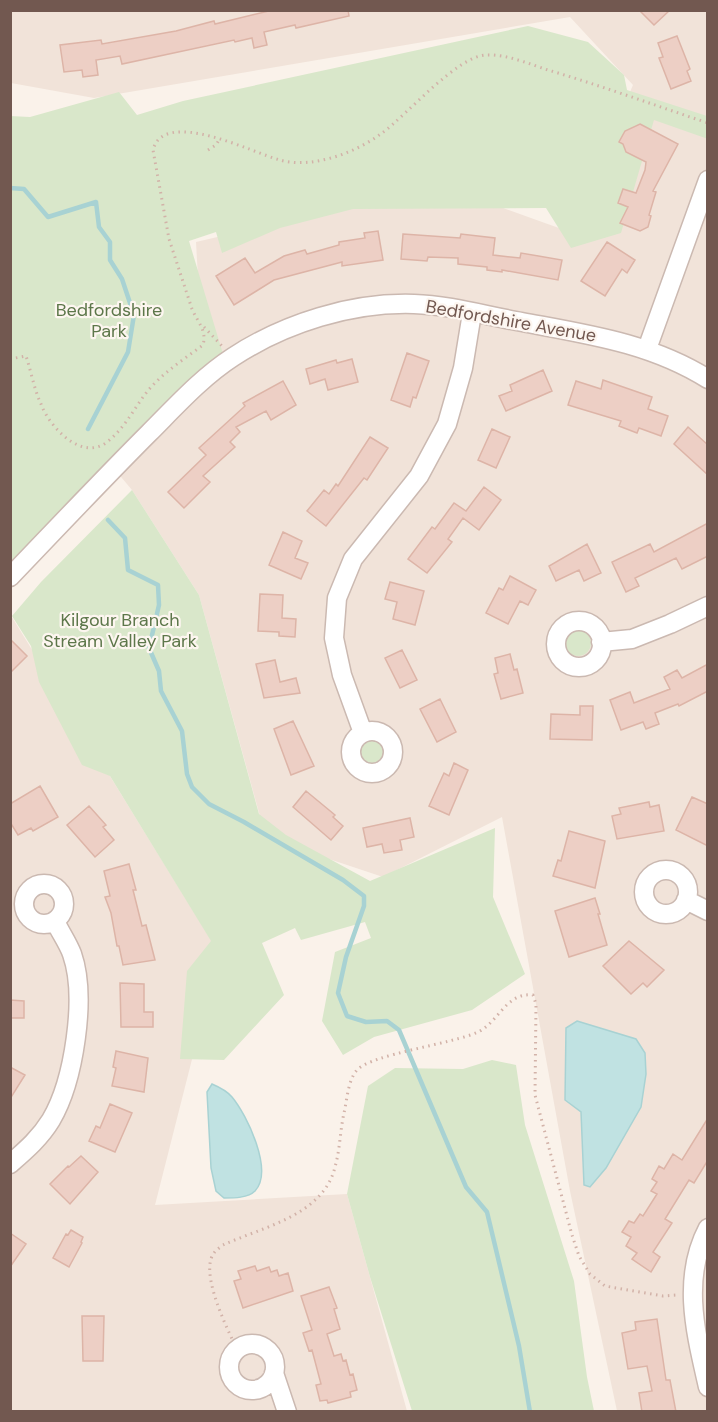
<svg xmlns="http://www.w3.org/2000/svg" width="718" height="1422" viewBox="0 0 718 1422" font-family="'DM Sans',sans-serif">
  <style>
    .residential { fill: #f1e3d9 }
    .green { fill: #d9e7ca }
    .water { fill: #c0e2e2; stroke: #a8d2d3; stroke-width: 1.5 }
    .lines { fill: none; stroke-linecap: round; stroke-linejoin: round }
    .stream { stroke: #a8d2d3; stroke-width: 4.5 }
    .building { fill: #edcfc5; stroke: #ddb4a7; stroke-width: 1.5 }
    .minor-casing { stroke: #cbb9b1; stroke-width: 21 }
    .path { stroke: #d2b2a8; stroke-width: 3; stroke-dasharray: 1.5 4.5; stroke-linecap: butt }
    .minor { stroke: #fff; stroke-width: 18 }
    .labels { text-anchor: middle; stroke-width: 4.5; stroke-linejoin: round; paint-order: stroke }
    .park-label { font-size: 18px; fill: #5d774a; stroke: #fdf6f0 }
    .street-label { font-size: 18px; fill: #725850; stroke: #fdf6f0 }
  </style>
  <rect width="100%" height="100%" fill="#faf2ea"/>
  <path class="residential" d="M10,11H707V1411H617L570,1191L502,817L383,877L266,838L199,595L132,490L100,452L202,348L196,242L439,185L570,232L633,85L570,17L94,98L11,83Z
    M10,614L219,953L155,1205L347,1194L407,1411H11Z"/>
  <path class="green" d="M528,26L588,42L624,75L627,90L707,116L708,139L654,120L621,233L571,248L546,208L353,209L280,228L222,253L216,232L189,241L223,354L199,371L12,562L10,560V116L30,117L119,92L137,115L183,101Z
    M132,490L199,595L259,814L286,835L370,881L495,828L493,897L525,974L472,1010L374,1037L343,1055L322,1021L335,952L371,938L365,922L301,940L295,928L262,943L284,995L224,1060L180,1059L187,971L211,941L110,776L82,765L39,682L31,646L12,616L41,582Z
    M565 643a13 13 0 1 1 26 0a13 13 0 1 1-26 0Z
    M360 751a13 13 0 1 1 26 0a13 13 0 1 1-26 0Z
    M492,1060L516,1065L525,1125L574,1281L587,1377L594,1411H412L370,1277L347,1194L368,1086L395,1068L463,1069Z"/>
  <path class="water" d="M577,1021L636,1039L645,1053L646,1074L641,1107L606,1168L590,1187L584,1185L581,1112L565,1100L566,1028Z
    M212,1084C219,1087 227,1091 232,1097C247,1115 274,1171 255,1191C248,1198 234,1198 224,1198L216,1191L211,1168L207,1092Z"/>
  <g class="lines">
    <path class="stream" d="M10,188L24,189L48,217L96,202L99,227L110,242V260L122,279L134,315L128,352L88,429
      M108,520L125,538L128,570L158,585L159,605L149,648L159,671L161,691L182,731L187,774L192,787L209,804L244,822L343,880L364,896V906L346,957L338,993L347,1016L366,1022L387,1021L399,1030L466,1187L487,1212L519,1346L530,1412"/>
  </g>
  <path class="building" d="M273,10H348L349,16L296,28L295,25L264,32L267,45L254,48L252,38L235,42L234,40L122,64L120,56L96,60L98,75L83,77L82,70L64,72L60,45L101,40L102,44L176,31L214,21L215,24Z
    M639,10H670L654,25Z
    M677,36L690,69L687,71L691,81L671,89L659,58L663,57L658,43Z
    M640,124L678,144L653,191L656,192L649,215L651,216L648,227L640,231L620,223L628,207L618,203L623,189L636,193L645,170L646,162L626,152L623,144L619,142L625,131Z
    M378,231L383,260L342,266V262L274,280L234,305L216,276L245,258L255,273L284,256L305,250L307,254L339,245V242L365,238L364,233Z
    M403,234L460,238L461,234L495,238L493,255L520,258L521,253L562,260L558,280L502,270V272L487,270V267L458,264V258L428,257L427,261L401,259Z
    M607,242L635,260L627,273L622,269L605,296L581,281Z
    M407,353L429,361L416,398L413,397L410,407L391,400Z
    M352,359L358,382L328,390L325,379L310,384L306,369L336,360L337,363Z
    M543,370L552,391L506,411L499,396L512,391L510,385Z
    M603,380L652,397L648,409L668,416L661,436L639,428L637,433L619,426L621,421L568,405L576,381L601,389Z
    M283,381L296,405L271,420L266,411L236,427L240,432L230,442L235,447L203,476L210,482L184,508L168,492L206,455L199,448L245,406L243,403Z
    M688,427L708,445V475L674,444Z
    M492,429L510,437L496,468L478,460Z
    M370,437L388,448L367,480L364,478L326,526L307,511L324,490L329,494L336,484L338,486Z
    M484,487L501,500L479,530L463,518L448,539L452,542L427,573L408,559L432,527L435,529L454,503L466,511Z
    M708,523V556L682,569L676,558L635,578L639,586L626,592L612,562L650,544L654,552Z
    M283,532L302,541L295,558L308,563L301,579L269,565Z
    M587,544L601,573L584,581L579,570L556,581L549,566Z
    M510,576L536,590L528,605L520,601L508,624L486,613L499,588L503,590Z
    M390,582L424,591L415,625L393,619L397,602L385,599Z
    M260,594L283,595L282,618L296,619L295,637L279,636V632L258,631Z
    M10,639L27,656L10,673Z
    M402,650L417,680L400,688L385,658Z
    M510,654L514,670L517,669L523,693L501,699L494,674L498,673L495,658Z
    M275,660L280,682L296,678L300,693L264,698L256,664Z
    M708,664V691L679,706L678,704L655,713L659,724L646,729L643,722L621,730L610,700L630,692L634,703L670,689L664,677L677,670L682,678Z
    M440,699L456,732L437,742L420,709Z
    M580,706H593L592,740L550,739L551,714L580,715Z
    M293,721L314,766L291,775L274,729Z
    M454,763L468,770L449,815L429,806L444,773L449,776Z
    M40,786L58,817L33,831L31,828L18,835L10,822V804Z
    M306,791L335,815L333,817L343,826L331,840L293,807Z
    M692,797L708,804V846L676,830Z
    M649,802L650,807L659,805L664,831L617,839L612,816L621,814L619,808Z
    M89,806L106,825L103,827L114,840L95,857L67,825Z
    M410,818L414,837L400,840L402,850L384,853L382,844L367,847L363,828Z
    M569,831L605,841L595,888L553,876L558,860L561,861Z
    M129,864L136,890H133L142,926L146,925L155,960L123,965L119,946H117L111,913L105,897L110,896L104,871Z
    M595,898L600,914H598L607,945L569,957L555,911Z
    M629,941L664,970L647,987L643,983L631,994L603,966Z
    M120,983L144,984V1012H153V1027H121Z
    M10,1000L24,1001V1018H10Z
    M116,1051L148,1058L144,1092L112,1086L116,1068L113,1067Z
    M10,1067L25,1075L10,1099Z
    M110,1104L132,1113L115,1152L89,1141L96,1126L100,1128Z
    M708,1118V1160L694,1183L689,1180L665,1219L672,1223L653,1252L660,1257L651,1272L632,1259L637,1253L626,1246L631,1237L622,1232L629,1221L634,1223L640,1214L643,1216L657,1194L651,1191L657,1182L652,1179L659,1166L664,1169L673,1154L682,1160Z
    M81,1156L98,1172L70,1204L50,1184L68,1166L69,1167Z
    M71,1230L83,1237L81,1242L82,1243L69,1267L53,1258L66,1234L68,1235Z
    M10,1233L26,1244L10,1267Z
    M255,1266L257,1271L269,1267L271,1272L277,1270L279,1276L288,1273L293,1291L243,1308L234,1281L241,1279L238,1271Z
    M329,1287L337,1308L334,1309L340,1329L327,1334L334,1356L341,1354L343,1361L346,1360L350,1375L353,1374L357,1390L350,1392L351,1397L328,1403L327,1400L320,1401L316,1385L321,1384L312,1350L309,1351L303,1333L312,1330L301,1296Z
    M82,1316H104L103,1361H83Z
    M657,1319L666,1380H670L676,1412H642L639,1393L652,1391L647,1366L628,1369L622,1333L636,1330L635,1322Z"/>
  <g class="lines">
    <g class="minor-casing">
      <path id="minor" d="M647,349L708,180
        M10,577C56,529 102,480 149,433C175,407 202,377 233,357C285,323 352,302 414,304C450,305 487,316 522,322C586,334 651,343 708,379
        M556 644a23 23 0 1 1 46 0a23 23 0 1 1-46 0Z
        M601,642L632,639L670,624L708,606
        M351 752a21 21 0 1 1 42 0a21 21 0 1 1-42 0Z
        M363,733L342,675L334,638L337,598L353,559L419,476L447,424L463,368L472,313
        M644 892a22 22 0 1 1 44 0a22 22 0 1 1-44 0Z
        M24 904a20 20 0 1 1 40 0a20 20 0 1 1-40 0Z
        M686,900L708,911
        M10,1164C26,1150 40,1138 51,1120C74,1081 87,997 72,954C68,943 60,932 55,921
        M708,1228C681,1279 696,1334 708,1387
        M229 1367a23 23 0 1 1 46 0a23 23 0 1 1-46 0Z
        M274,1373L287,1412"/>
    </g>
    <path class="path" d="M208,150L216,145L219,140
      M204,327L222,346
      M10,359L26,356C31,371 34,389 41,404C49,426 81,462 107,442C129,425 137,400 156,382C170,368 187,357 203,345C207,330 198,323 192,309L169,239L153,150C164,107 253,153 280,160C290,163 301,163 311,162C336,159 362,148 382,133C407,115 457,56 486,55C507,54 529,64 548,70C602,86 654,105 708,123
      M237,1349C227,1329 204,1281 211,1259C213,1252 218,1249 223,1245C262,1227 323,1216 335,1167C340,1150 340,1131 344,1113C347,1100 348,1080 357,1070C372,1054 452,1044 478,1032C499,1022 506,992 533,995L536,1004L535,1095L572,1235L579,1256L590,1274L605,1286L663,1296L677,1295"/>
    <use href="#minor" class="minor"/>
  </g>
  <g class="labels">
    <g class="park-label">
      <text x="109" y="316">Bedfordshire<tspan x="109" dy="21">Park</tspan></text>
      <text x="120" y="626">Kilgour Branch<tspan x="120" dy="21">Stream Valley Park</tspan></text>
    </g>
    <g class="street-label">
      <text transform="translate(511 321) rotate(10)" y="6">Bedfordshire Avenue</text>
    </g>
  </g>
  <rect width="718" height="1422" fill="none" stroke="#725850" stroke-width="24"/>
</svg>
